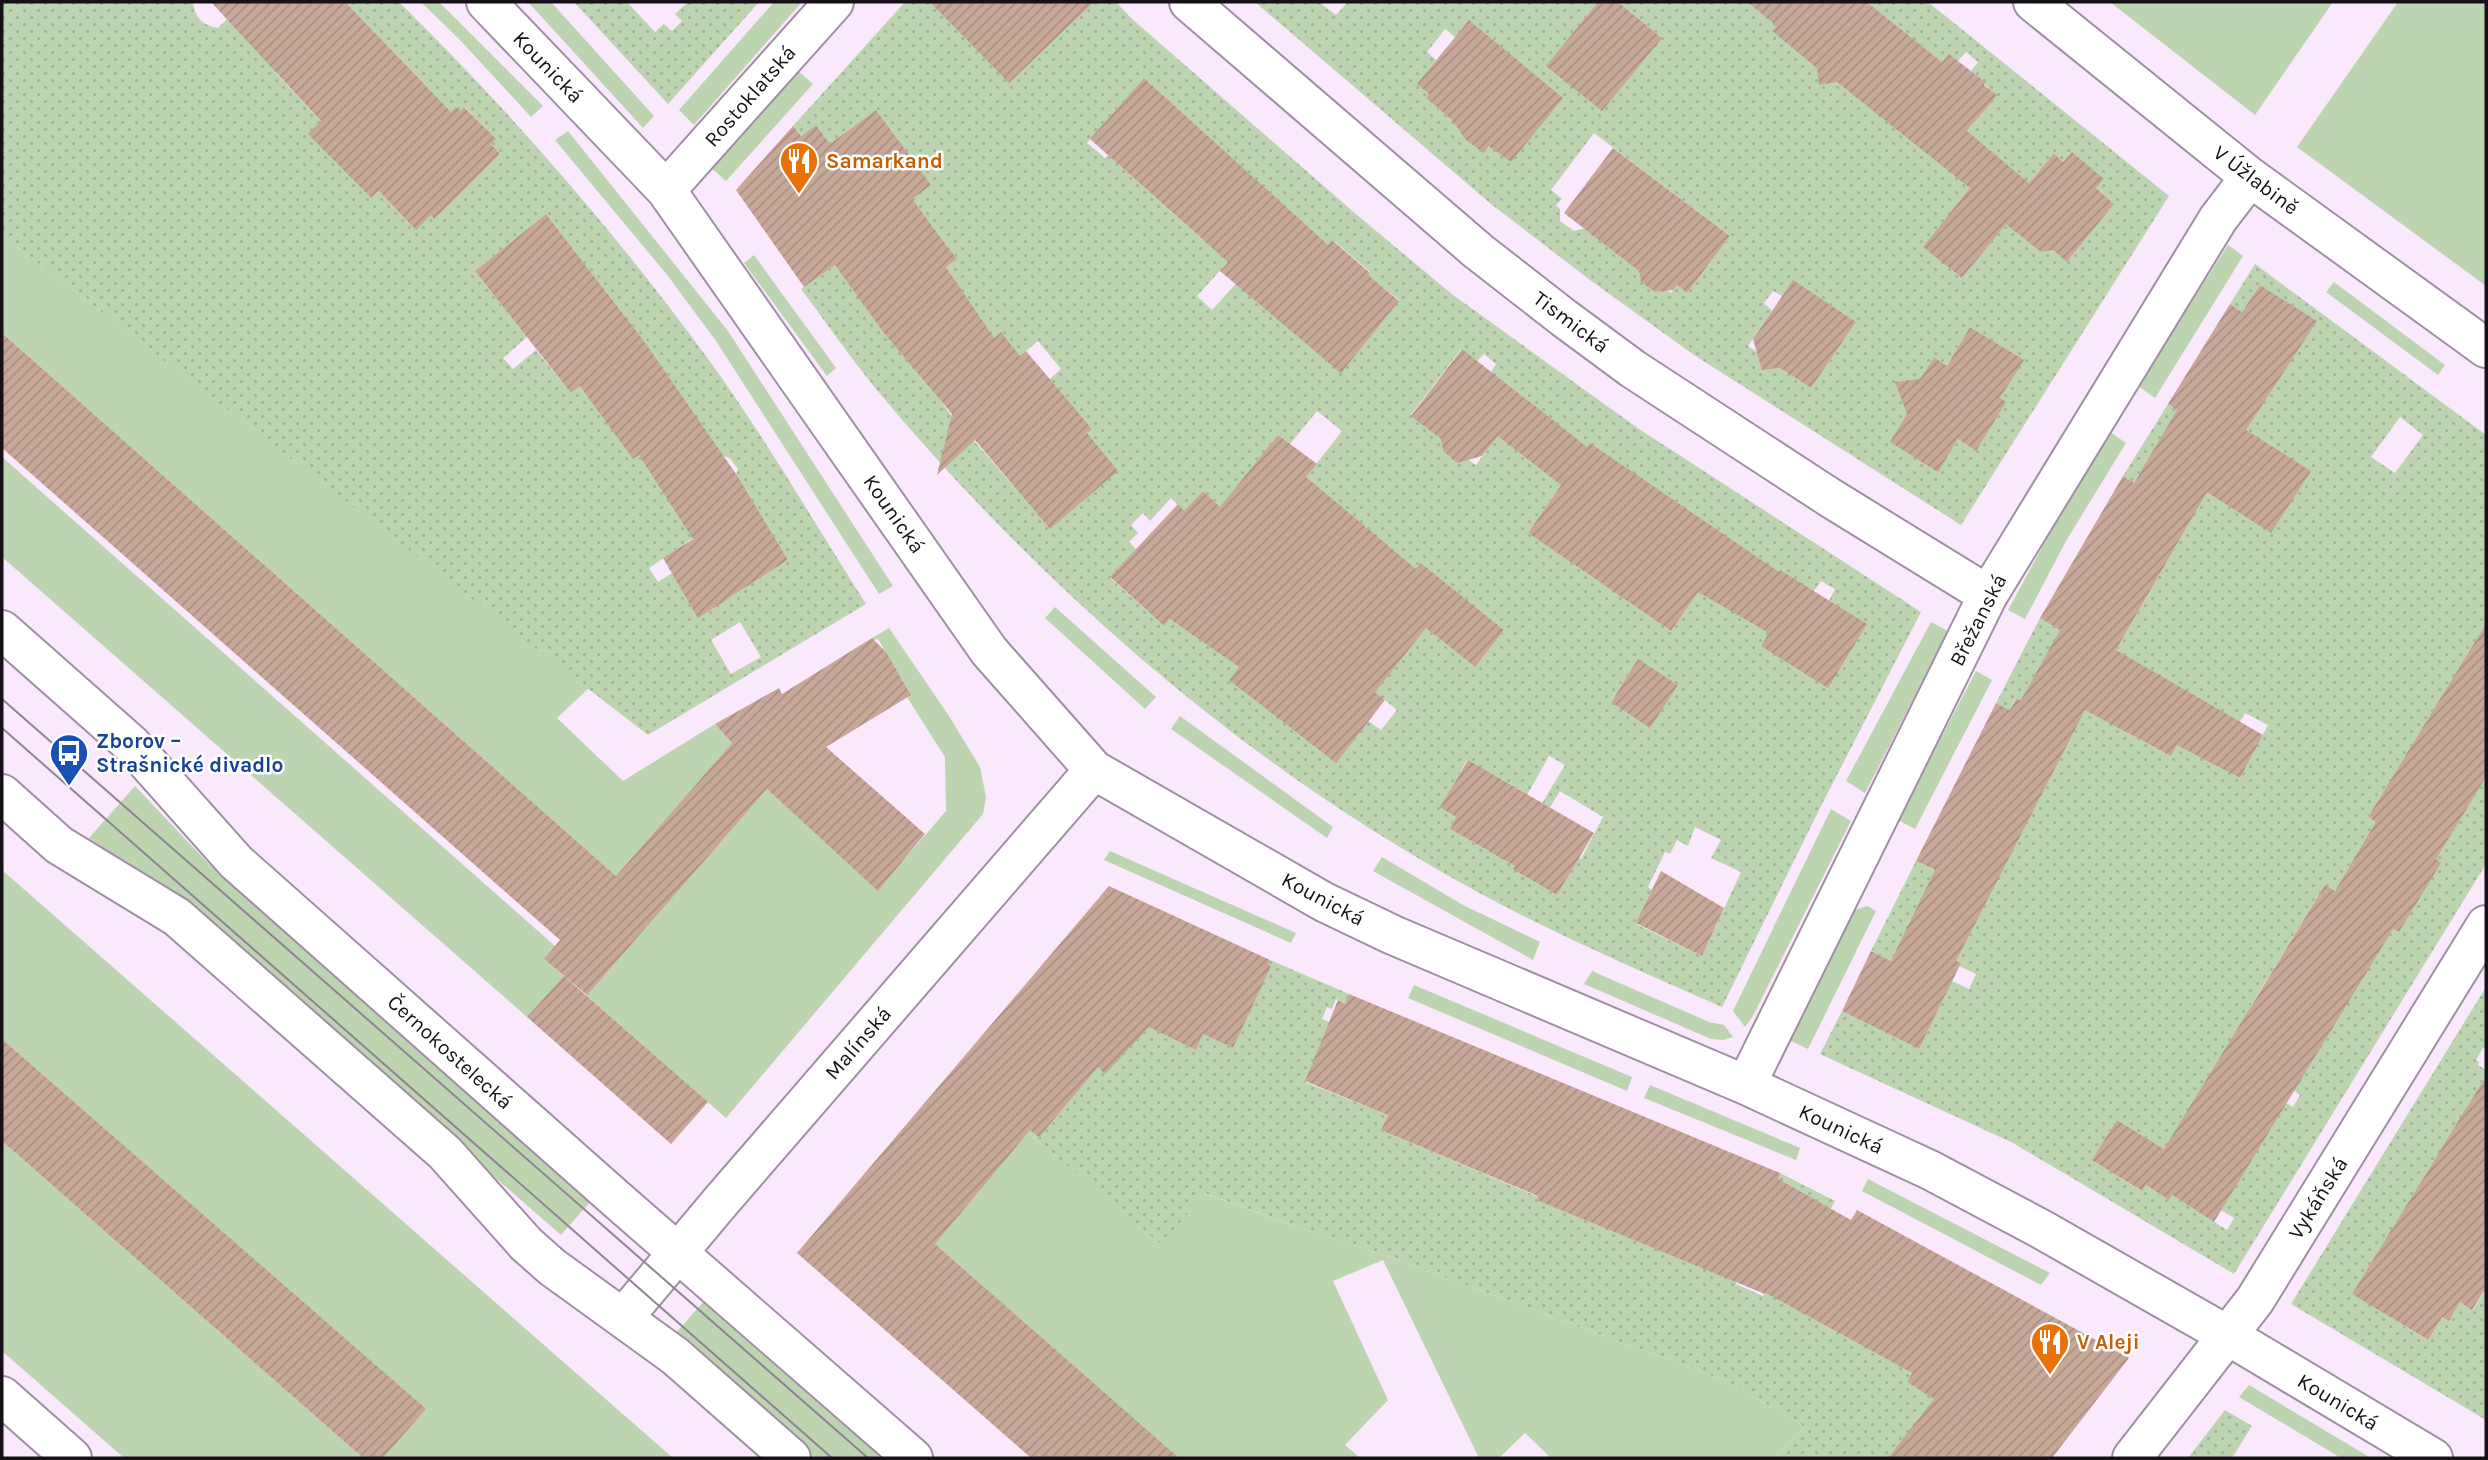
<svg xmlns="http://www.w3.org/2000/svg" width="2488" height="1460" viewBox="0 0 2488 1460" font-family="Karla,sans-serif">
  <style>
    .green { fill: #bdd4b1 }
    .garden { fill: url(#garden-dots); fill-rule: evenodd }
    .building { fill: url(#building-hatch) }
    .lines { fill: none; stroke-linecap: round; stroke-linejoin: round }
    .minor-casing { stroke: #a18da5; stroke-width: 42 }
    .major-casing { stroke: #a18da5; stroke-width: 42 }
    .minor { stroke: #fff; stroke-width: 38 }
    .major { stroke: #fff; stroke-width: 38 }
    .tram { stroke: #908392; stroke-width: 2 }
    .labels { text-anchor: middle; stroke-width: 5; stroke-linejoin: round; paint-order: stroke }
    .street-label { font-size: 21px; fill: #181019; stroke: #fff }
    .food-label { font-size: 21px; font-weight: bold; fill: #c56008; stroke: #fff; text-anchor: start }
    .transit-label { font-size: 21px; font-weight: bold; fill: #164399; stroke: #fff; text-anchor: start }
  </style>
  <defs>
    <pattern id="garden-dots" width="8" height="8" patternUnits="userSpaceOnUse" patternTransform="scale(1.75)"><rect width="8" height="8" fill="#bdd4b1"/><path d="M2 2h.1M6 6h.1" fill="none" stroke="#a2b598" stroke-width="1.8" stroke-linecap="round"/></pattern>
    <pattern id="building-hatch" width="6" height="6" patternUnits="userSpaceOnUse" patternTransform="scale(1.75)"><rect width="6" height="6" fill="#c6a798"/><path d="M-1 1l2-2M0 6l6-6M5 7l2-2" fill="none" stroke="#a98f82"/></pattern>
  </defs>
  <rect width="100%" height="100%" fill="#fae8fd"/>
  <path class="green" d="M421,2H439L543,106L531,117L461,41Z
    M528,2H551L654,116L643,128Z
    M774,2H802L694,125L679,110Z
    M2110,2H2333L2255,115Z
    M2398,2H2486V286L2297,147Z
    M797,70L813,84L726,181L710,167Z
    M568,131L728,331L893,586L879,594L716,341L668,276L555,140Z
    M2,235L589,688L557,718L623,781L715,724L732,743L616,876L2,333Z
    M2228,245L2243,256L2155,398L2138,386Z
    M754,255L836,368L827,376L744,263Z
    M2334,282L2445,365L2438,375L2326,292Z
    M2110,432L2126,443L2066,541L2025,619L2008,610L2051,531Z
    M2,457L555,946L544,959L565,977L527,1017L2,557Z
    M1055,607L1156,697L1145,709L1045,618Z
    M1931,622L1948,631L1865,793L1846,781Z
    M889,628L949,716L980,767L986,797L983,814L726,1118L586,995L767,789L878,890L946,811L945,757L905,694L909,691L878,639L874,640L872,638Z
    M1976,671L1992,680L1915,829L1898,820Z
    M1180,716L1333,827L1327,838L1171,729Z
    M135,786L208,863L591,1201L561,1235L178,901L89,838Z
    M1831,809L1851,821L1753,1016L1745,1027L1733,1011Z
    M1110,851L1296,933L1291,943L1104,860Z
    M1382,857L1463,905L1540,942L1533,960L1373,871Z
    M2,870L673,1458H383L425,1409L2,1039Z
    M1867,906L1876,911L1808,1049L1789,1040L1852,911Z
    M1592,971L1709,1022L1724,1025L1733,1037L1723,1040L1711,1039L1584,984Z
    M1414,985L1632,1077L1627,1091L1408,998Z
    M1650,1085L1800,1148L1796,1160L1644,1098Z
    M1027,1132L1162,1244L1203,1193L1314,1233L1395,1259L1726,1381L1805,1427L1775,1458H1551L1525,1433L1499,1458H1479L1383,1260L1333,1281L1388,1400L1345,1445L1360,1458H1178L935,1244Z
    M2,1141L363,1458H124L2,1351Z
    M1868,1179L2050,1273L2041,1285L1862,1191Z
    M705,1300L886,1458H815L674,1335Z
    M2249,1385L2371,1458H2341L2239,1397Z"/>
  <path class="garden" d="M2,2H193C195,18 202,25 218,28L244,2H399C512,113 617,234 711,363C766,439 815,524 866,604L648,735L2,235ZM346,4L451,112L460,111L465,107L495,139L491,144L500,154L455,198L452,195L416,229L379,191L371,198L353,180L365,168L275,72ZM546,214L641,337L571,393L536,350L513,369L503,358L527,337L475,271ZM723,456L730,458L738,469L735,476L788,560L729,598L701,555L658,582L649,568L693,538ZM740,622L761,657L731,674L711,640Z
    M574,2H627L655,32L664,24L672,31L682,21L675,14L688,2H759L668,104Z
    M905,2H942L937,6L1077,17L1063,2H1116L1132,19L1357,215L1453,295L1639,429L1921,612L1820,808L1722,1007C1638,970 1554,934 1474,890C1245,765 1043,589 876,389C850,357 826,322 801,289L835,265L955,281L946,267L957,259L931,224L901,206L930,185L876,110L845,133L837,154L816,125L801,136L793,126ZM1144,78L1273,196L1229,211L1203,240L1108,155L1105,158L1087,143ZM1333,240L1370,272L1368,276L1399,300L1346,366L1308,270ZM1227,263L1242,277L1212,310L1197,296ZM1000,333L1020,356L1038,341L1061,369L1044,384L1078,413L1092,429L1082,437L1050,528L948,411L932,389ZM1461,349L1477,361L1484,354L1496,364L1491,372L1525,399L1476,465L1466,458L1457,463L1443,451L1442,445L1445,442L1411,415ZM1317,411L1342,431L1306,477L1269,447L1278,435L1290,444ZM1590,443L1703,584L1671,631L1528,533L1561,485L1557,481L1574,465ZM1203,491L1220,507L1235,491L1232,550L1164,626L1110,578L1136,549L1129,542L1138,533L1131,525L1143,513L1150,521L1171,498L1184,511ZM1421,563L1504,630L1475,667L1391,600ZM1821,581L1835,589L1829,601L1761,646C1775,620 1805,607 1821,581ZM1638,660L1678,685L1650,727L1611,701ZM1232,662L1375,692L1397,710L1381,730L1368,721L1229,680L1239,667ZM1549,756L1565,765L1541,805L1549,809L1560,791L1603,817L1581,859L1579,858L1557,895L1514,869L1523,853L1490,852L1450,829L1456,817L1441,807L1467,760L1524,792L1526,797ZM1695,827L1721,840L1711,858L1741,872L1702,956L1636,924L1652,890L1648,887L1665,852L1670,854L1677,840L1688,846Z
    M1255,2H1319L1336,15L1348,2H1598L1568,39L1662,38L1618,2H1796L1773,31L1821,13L1807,2H1840L1825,21L1837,82L1965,134L1996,95L1971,71L1978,62L1966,52L1958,61L1942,62L1867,2H1928L2169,196L1961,525L1694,355L1590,280L1491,204ZM1469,20L1542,81L1487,149L1465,139L1457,128L1458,125L1426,98L1429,94L1418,84L1436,60L1427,52L1445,29L1455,37ZM1594,133L1730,236L1687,293L1677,285L1671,293L1667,290L1655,292L1641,282L1639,271L1586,228L1574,231L1560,221V209L1556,205L1562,199L1551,190ZM2054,153L2063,162L2071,153L2103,179L2096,188L2114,204L2068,261L2053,250L2041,251L2029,183ZM1955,208L1993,239L1962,278L1924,247ZM1793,281L1856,322L1811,388L1780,368L1772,369L1760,361L1757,352L1748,346L1772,311L1764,303L1773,291L1782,296ZM1970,327L2023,360L2000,398L1976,451L1958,439L1938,471L1910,409L1920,379L1934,357L1947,366Z
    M2255,264L2486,435V624L2455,676L2486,695V724L2452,702L2434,710L2368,817L2376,822L2426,873L2433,876L2441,863L2435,859L2486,777V864L2234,1274L2013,1143L1820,1054L1842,1011L1919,1049L1952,981L1969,989L1976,974L1959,966L1960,963L1904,936L1891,961L1871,951L1916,861L1988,897L2024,701L2015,699L2010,710L1996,703L2040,618L2111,659L2192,518L2141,471L2134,483L2123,476L2168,404L2201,426L2246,430L2316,321L2260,285L2242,312L2230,304ZM2400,417L2423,435L2395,473L2371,457ZM2245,713L2268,725L2240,778L2216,765ZM2128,733L2182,735L2171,756ZM2343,878L2406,920L2399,932L2393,929L2250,1007L2325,885L2335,891ZM2290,1088L2300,1095L2293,1107L2286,1103L2221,1210L2234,1218L2227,1230L2172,1195L2169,1200L2146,1185L2141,1191L2093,1160L2117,1120L2164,1149Z
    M1270,960L1349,994L1345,1004L1336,999L1332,1009L1327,1007L1322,1019L1329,1022L1305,1082L1388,1115L1381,1130L1736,1281V1284L1763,1296L1787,1248L1763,1215L1780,1173L1835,1201L1811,1245L1801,1312L1912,1373L1907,1382L1915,1387L1973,1399L1901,1458H1775L1805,1427L1726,1381L1395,1259L1314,1233L1204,1193L1162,1245L1027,1132L1028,1128L1039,1137L1093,1063L1105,1073L1144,1017L1196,1049L1203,1034L1233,1048Z
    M2486,987V1049L2483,1048L2476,1060L2479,1062L2478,1065L2486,1070V1076L2466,1108L2469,1109L2468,1112L2486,1123V1194L2433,1162L2353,1294L2427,1340L2442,1317L2449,1321L2460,1302L2473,1310L2484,1292L2472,1284L2486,1262V1420L2291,1304Z
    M2225,1410L2252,1426L2232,1458H2188Z"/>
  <path class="building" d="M211,2H345L451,112L456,107L460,111L464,107L496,139L491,144L500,154L434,219L431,215L416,230L379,191L371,198L308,134L321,121Z
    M930,2H1094L1009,83Z
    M1598,2H1618L1662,38L1602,111L1546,66Z
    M1747,2H1867L1942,62L1949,54L1985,82L1984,85L1997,95L1967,131L2029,183L2054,153L2063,162L2072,152L2104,179L2096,188L2114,204L2067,262L2053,250L2041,252L2006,224L1962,278L1923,247L1970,188L1837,82L1819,85L1817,68L1772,31L1777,26Z
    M1469,20L1563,98L1511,162L1489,146L1484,153L1465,139L1452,120L1426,98L1429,94L1417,84Z
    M1144,78L1328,245L1332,240L1370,273L1368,275L1399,301L1341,373L1220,271L1228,262L1090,139Z
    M876,110L931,185L912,199L957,259L946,267L994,338L1001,332L1020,356L1026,351L1092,429L1087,433L1118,471L1050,529L975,440L937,475L952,414L884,333L835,265L804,287L736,190L793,126L801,136L816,125L830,144Z
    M1613,148L1730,236L1687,293L1677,285L1673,290L1655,292L1641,282L1639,271L1564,213Z
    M546,214L641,337L736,474L788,560L698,618L663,558L693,539L639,455L633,459L580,386L571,393L475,271Z
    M1793,280L1856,322L1811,388L1780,368L1762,370L1753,339Z
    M2260,285L2317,321L2246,430L2311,471L2271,533L2207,492L2116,650L2263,735L2240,778L2177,745L2171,756L2085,710L1956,961L1961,963L1919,1049L1842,1011L1871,951L1891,961L1935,870L1916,861L1996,703L2010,710L2016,699L2021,700L2060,630L2040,618L2123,476L2134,483L2177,410L2168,404L2230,304L2242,312Z
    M1970,327L2024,360L2000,398L2006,402L1976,451L1958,439L1938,472L1890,442L1907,414L1895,382L1920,379L1934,357L1947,366Z
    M2,333L616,876L732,743L715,724L779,688L782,694L872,638L886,652L911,695L826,747L925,834L878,891L767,789L587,995L544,959L560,940L2,448Z
    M1462,349L1587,447L1590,443L1779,572L1780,570L1867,624L1828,688L1761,646L1769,633L1698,592L1671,631L1528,533L1561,485L1498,436L1482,456L1457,463L1443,451L1441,439L1411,416Z
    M1278,435L1317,464L1306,477L1416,569L1421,563L1504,630L1475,667L1426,628L1375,692L1385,700L1336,763L1229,680L1239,667L1170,619L1164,626L1110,577L1178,504L1184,511L1203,491L1220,507Z
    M2486,624V777L2436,859L2441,863L2399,932L2393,929L2214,1222L2172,1195L2169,1200L2146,1185L2142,1191L2092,1160L2117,1120L2164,1149L2325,885L2335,891L2376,822L2368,817Z
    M1638,659L1678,685L1650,728L1611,702Z
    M1468,760L1594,833L1557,895L1513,869L1515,866L1450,829L1456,817L1440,807Z
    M1661,871L1724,908L1702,956L1636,923Z
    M1109,886L1270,960L1268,965L1271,966L1233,1048L1203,1034L1196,1050L1149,1027L1105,1074L1098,1067L1039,1137L1030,1130L935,1244L1179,1458H1031L797,1253Z
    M564,976L708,1102L671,1144L527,1017Z
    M1349,994L1780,1173L1778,1179L1851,1220L1857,1210L2129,1358L2052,1458H1888L1934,1399L1907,1382L1912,1373L1766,1293L1765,1294L1537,1200L1538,1196L1381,1130L1388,1115L1305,1081L1338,1000L1345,1004Z
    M2,1039L426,1409L383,1458H363L2,1141Z
    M2486,1076V1288L2472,1310L2460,1302L2449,1321L2442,1317L2428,1340L2352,1294Z"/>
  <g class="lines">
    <g class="minor-casing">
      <path id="minor" d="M486,2L666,190L989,651L1094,770L1324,902L1393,935L1746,1085L1930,1170L2041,1229L2227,1335L2433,1458
        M1189,2L1478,251L1564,318L1633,369L1829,497L1988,595
        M2033,2L2250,177L2486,348
        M666,190L834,2
        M1746,1085L1988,595L2218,219L2250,177
        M623,1318L722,1200L1094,770
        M2,1396L72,1458
        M2132,1458L2255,1300L2486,925"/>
    </g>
    <g class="major-casing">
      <path id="major" d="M2,630L131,744L236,862L615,1198L913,1458
        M2,794L59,845L177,917L445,1153L526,1244L552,1267L675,1356L791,1458"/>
    </g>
    <use href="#minor" class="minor"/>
    <use href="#major" class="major"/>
    <path class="tram" d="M2,699L868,1458
      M2,728L832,1458"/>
  </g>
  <defs>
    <g id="restaurant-pin" transform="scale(2.0125)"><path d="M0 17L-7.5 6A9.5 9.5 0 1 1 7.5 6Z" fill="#e8710a" stroke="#fff"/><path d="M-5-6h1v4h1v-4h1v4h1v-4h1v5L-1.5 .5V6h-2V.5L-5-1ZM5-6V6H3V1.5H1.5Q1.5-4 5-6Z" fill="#fff"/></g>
    <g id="bus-pin" transform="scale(2.0125)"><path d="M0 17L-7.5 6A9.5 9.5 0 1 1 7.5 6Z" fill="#1a4fb4" stroke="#fff"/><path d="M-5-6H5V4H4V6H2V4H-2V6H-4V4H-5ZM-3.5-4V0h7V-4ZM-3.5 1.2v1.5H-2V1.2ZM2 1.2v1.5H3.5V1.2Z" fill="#fff"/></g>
  </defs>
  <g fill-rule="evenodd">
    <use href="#restaurant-pin" x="799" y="161"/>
    <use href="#bus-pin" x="69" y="753"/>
    <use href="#restaurant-pin" x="2050" y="1342"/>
  </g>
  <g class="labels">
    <g class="street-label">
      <text transform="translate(548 67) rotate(46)" y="7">Kounická</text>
      <text transform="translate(750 96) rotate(-49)" y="7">Rostoklatská</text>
      <text transform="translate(2256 180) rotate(37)" y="7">V Úžlabině</text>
      <text transform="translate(1571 322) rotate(37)" y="7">Tismická</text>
      <text transform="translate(894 514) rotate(55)" y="7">Kounická</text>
      <text transform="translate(1978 620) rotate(-63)" y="7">Břežanská</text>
      <text transform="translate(1323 899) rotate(28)" y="7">Kounická</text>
      <text transform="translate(858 1043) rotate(-49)" y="7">Malínská</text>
      <text transform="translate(450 1052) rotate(42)" y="7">Černokostelecká</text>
      <text transform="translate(1841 1129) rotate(25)" y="7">Kounická</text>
      <text transform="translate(2318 1198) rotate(-58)" y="7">Vykáňská</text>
      <text transform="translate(2338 1402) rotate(31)" y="7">Kounická</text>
    </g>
    <g class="food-label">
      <text x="826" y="168">Samarkand</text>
      <text x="2077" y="1349">V Aleji</text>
    </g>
    <g class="transit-label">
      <text x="96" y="748">Zborov –<tspan x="96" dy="24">Strašnické divadlo</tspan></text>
    </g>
  </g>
  <rect width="2488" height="1460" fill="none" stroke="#181019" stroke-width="7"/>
</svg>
